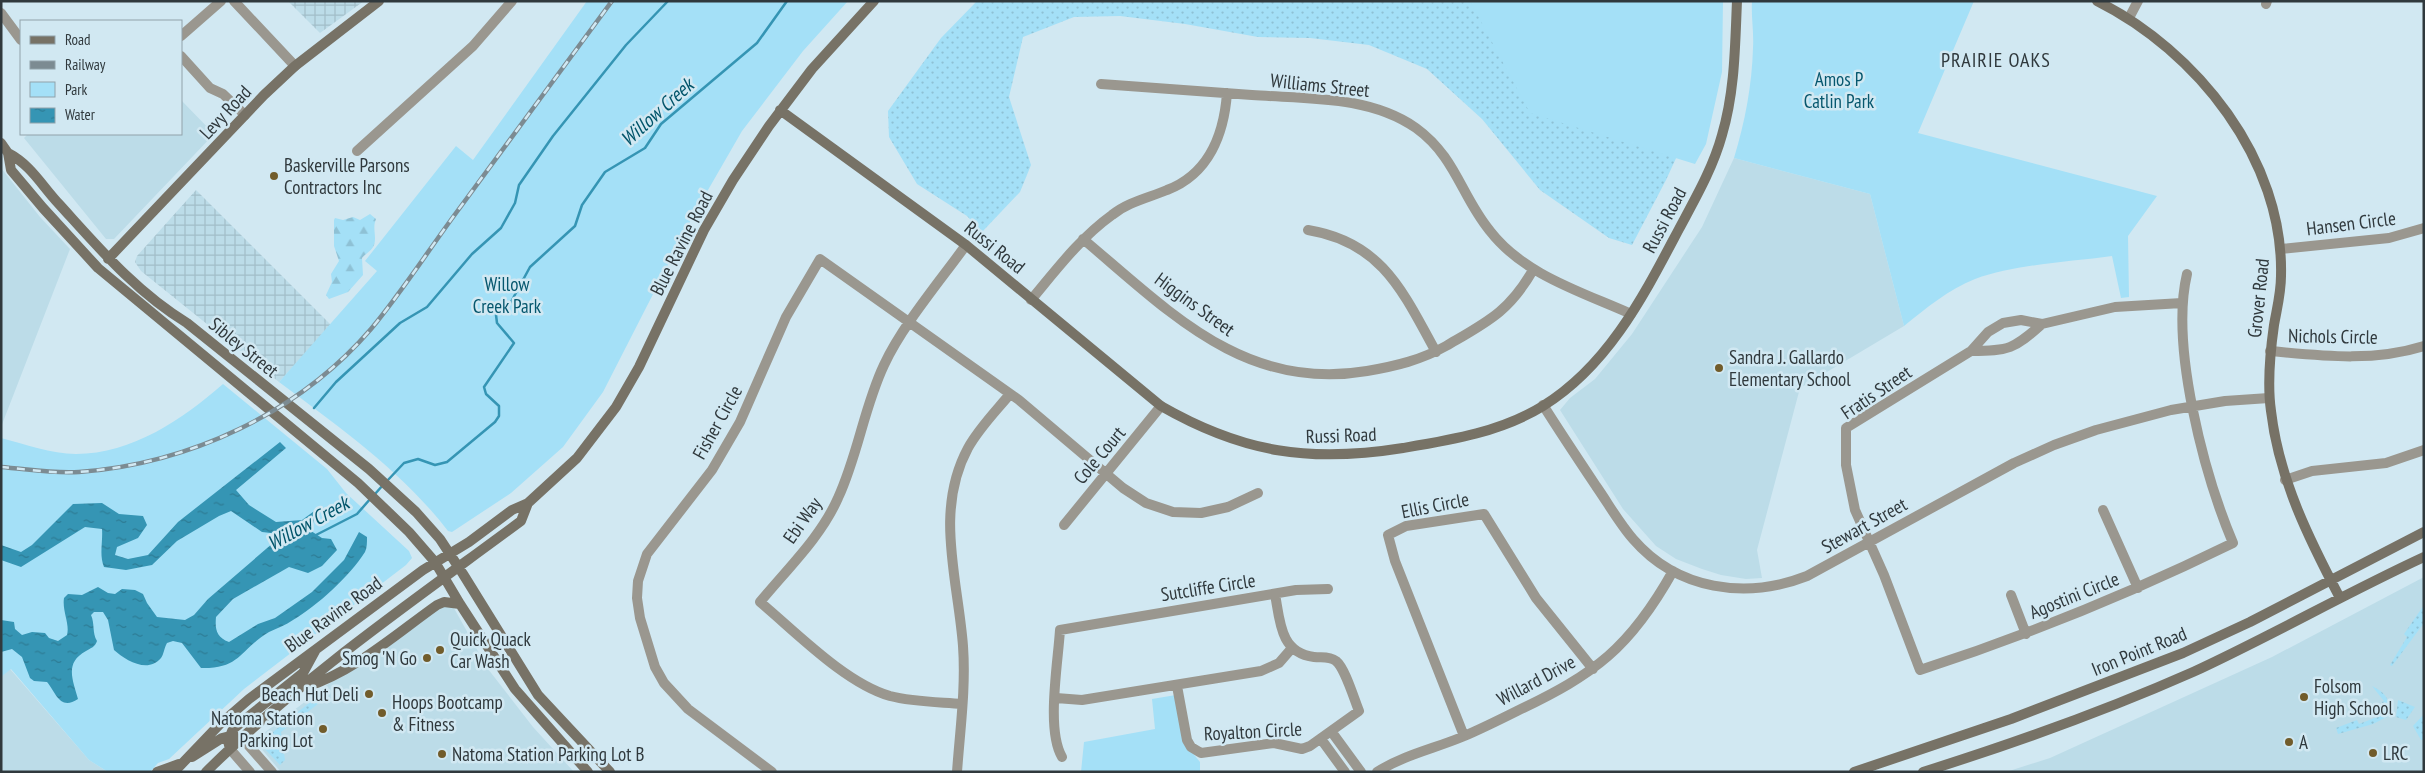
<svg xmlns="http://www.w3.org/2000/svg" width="2425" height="773" viewBox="0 0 2425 773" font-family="'PT Sans Narrow',sans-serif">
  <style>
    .built { fill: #bcdce8 }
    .industrial { fill: url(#industrial-grid) }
    .grass { fill: url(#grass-dots) }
    .forest { fill: url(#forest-firs) }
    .park { fill: #a4e0f7 }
    .water { fill: url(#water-ripples) }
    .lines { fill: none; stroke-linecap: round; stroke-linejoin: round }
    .stream { stroke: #3595b4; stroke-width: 2.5 }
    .street { stroke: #9a978f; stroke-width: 10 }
    .secondary { stroke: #777266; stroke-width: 10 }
    .rail-casing { stroke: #7c8b92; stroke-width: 4.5 }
    .rail { stroke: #d1e8f2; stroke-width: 2.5; stroke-dasharray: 8; stroke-linecap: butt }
    .poi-dot { fill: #715c2b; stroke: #d1e8f2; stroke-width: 2 }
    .labels { text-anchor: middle; stroke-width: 5; stroke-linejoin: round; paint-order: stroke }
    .park-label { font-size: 19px; fill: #06576e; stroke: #d1e8f2 }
    .street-label { font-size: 19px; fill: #30393d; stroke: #d1e8f2 }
    .poi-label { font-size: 19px; fill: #30393d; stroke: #d1e8f2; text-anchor: start }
    .neighbourhood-label { font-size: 20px; letter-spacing: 1px; fill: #30393d; stroke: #d1e8f2 }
    .water-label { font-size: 20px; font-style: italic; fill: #00546a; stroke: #d1e8f2 }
  </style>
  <defs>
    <pattern id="industrial-grid" width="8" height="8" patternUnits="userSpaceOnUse" patternTransform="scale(1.25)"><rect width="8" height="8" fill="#bcdce8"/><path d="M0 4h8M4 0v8" fill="none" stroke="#a2bec8"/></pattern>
    <pattern id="grass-dots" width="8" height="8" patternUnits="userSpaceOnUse" patternTransform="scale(1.25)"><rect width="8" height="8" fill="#a4e0f7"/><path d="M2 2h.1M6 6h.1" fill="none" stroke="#8ec1d5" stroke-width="1.8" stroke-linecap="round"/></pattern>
    <pattern id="forest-firs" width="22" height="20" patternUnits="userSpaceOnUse" patternTransform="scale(1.25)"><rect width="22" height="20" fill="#a4e0f7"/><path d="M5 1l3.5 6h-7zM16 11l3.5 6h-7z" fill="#8ec1d5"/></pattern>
    <pattern id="water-ripples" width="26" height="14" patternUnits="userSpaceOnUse" patternTransform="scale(1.25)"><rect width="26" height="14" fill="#3595b4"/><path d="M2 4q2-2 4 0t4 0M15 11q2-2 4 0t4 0" fill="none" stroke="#2d7b94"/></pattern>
  </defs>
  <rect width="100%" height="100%" fill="#d1e8f2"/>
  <path class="built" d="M181,100L214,134L114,239H106L24,138L28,134H181Z
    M1734,158L1870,194L1904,326L1800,388L1757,550L1762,578L1746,579L1721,575L1702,569L1676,559L1656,546L1623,509L1560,410L1570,398L1595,379L1632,334L1702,227Z
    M1,168L40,217L70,249L1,427Z
    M2424,577V772H2006L2050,758L2272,657Z
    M441,605L453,607L455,610L488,669L533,727L574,772H281L259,746L260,737L264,733L340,675Z
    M10,669L89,760L108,772H1V677Z"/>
  <path class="industrial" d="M288,1H364L320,33Z
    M196,190L331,325L279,382L141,271L135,262L137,256Z"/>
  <path class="grass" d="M977,1H1711L1700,106L1666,180L1632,245L1609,238L1540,190L1482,119L1427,69L1369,45L1310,38L1258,37L1185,24L1120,16L1074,17L1023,37L1009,97L1031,165L1020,192L982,232L967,216L917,184L889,137L888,111L941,38Z
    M2424,605V623L2392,666L2390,665L2407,637L2404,634Z
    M2372,686C2386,693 2391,700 2389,716L2373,724L2338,734L2336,728L2357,720L2359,724L2385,714L2382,702L2384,701Z
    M314,699L318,704L281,732L285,760L280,765L264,748L263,740Z
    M2398,700L2415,707L2406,720L2396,717Z
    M2424,714V740H2421L2413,726Z"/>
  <path class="forest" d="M370,214L376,219C372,228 377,237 374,245C372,251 366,253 362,258L363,275L348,292L329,299L326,295L332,282L331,274L339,261L334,246V220L335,218L343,220L353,217L360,220Z"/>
  <path class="park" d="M587,1H848L803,51L742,131L693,216L603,392L563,447L511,493L452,532L448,531C403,472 338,426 279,382L377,271L365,261L456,146L473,160Z
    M1470,1H1723L1722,72L1706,144L1695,164L1530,113Z
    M1752,1H1974L1918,133L2157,196L2128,236L2129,297L2121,298L2112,256C2069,262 2016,264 1975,279C1949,289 1925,309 1904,326L1870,194L1734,158C1745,122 1752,85 1753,48C1754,32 1751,17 1752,1Z
    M223,384L327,469L346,493L409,551L412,558L406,565L244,689L169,759L158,763L150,772H108L89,760L11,669L1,677V438C25,444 51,454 76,454C132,454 183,419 223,384Z
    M1176,695L1187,746L1200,762V772H1081L1084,742L1155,729L1152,699Z"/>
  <path class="water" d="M280,442L286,448L236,490L249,505L276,522L302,520L317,509L311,531L322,538L331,539L337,550L322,566L308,573L289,567L233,599L216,617C215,629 216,637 229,642L258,624L275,618L312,592L344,560L359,532L367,537C367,542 367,548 365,552C350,576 317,606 293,620C286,625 277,628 269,632C240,649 241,669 201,668L182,643L173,641L167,643C164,648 164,654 161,658C148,674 125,660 114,650L108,620L103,612H94L91,615C95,624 92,633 97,641C95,647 91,648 86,651C64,663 73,680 78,699C60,711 56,693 47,682L34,681L30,678L22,657L12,649L1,652V620L14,622L15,629L22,635L32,632L45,633L49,638L58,641L67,635C70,624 62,611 64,598L68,594L82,595L98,587L108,593L115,594L122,589L135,590L143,594L147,603L157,617L185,620L194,615L208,599L273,543L288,535L262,532L231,511L219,516L177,541L152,565L126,570L104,567C99,555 103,542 102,529L85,527L21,567L1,560V545L21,552L32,545L73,504L102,503L119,514L143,516L147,525L138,538L117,547L115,555L128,559L148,555L178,522Z"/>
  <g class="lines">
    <path class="stream" d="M314,408L336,382L400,323L427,307L472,254L501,228L515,203L519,185L553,136L626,45L668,1
      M387,481L404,463L418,459L435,465L447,462L495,422L499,416V406L486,394L484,387L514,343L497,323L496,315L511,302L530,267L575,226L582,205L605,172L645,148L661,124L757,43L787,1
      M375,494L383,485
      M314,536L357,514L371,498"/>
    <path class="street" d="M234,1L295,66
      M2266,4L2267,1
      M1,13L21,40
      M2129,18L2138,1
      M181,36L221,1
      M181,56L210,88L223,94L245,115
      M1101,84C1151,88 1202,91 1252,95C1306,99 1369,95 1416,128C1456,157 1461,196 1490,231C1524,275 1582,292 1631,314
      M357,151L473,46L512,1
      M1308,230C1382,242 1403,292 1436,352
      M1083,239C1169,311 1244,392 1367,371C1396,366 1421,360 1446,346C1487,322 1509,312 1533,270
      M2281,249L2389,238L2424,228
      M1031,300C1056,270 1080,238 1112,215C1128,202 1148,198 1167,190C1209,174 1224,134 1227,93
      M2182,303L2115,307L2042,324L2021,320L2003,323L1988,332L1971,351L1846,428V465L1855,510L1884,575L1920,670C2028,635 2131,593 2233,543C2204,474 2170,346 2187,274
      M1971,351C2009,351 2014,349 2042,324
      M2270,351C2323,356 2373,362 2424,346
      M1543,405C1560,432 1578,459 1596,486C1608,503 1619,523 1633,539C1677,590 1746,600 1807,576L2014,463L2054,445L2096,430L2171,410L2225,401L2269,398
      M2285,480L2312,471L2386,463L2424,450
      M2103,510L2138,588
      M1064,525L1161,406
      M2011,595L2026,634
      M1177,686L1187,740L1191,747L1201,753L1274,743L1302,749L1310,746L1359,711C1354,699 1345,668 1336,661C1329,656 1322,658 1314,657C1280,653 1280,621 1275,594
      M1056,698L1082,700L1261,671L1279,663L1292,648
      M962,704C938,702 913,702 890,696C845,683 796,632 760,602C787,569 821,537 838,498C858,455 864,407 884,365C902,326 940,281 966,245
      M1331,731L1361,772
      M1464,736L1395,561L1388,535L1406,526L1484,514L1536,598L1593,669
      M242,738L272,772
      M1321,739L1345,772
      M230,749L250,772
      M1062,757C1046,730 1058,663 1060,630L1296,590L1328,589
      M772,772L688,709L664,683L655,667L640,618L637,598L638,581L647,554L712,470L740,422L786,317L820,259L1019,400L1123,488L1146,503L1173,512L1201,513L1228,507L1258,493
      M957,772C960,730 966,688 963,646C958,579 934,511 968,448C979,428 996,411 1010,394
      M1377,772C1404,755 1433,749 1462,737C1481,729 1499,720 1517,711C1595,674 1630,648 1673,571"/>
    <path class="secondary" d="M2097,1C2197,51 2284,160 2281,276C2281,293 2277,308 2274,325C2270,353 2267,383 2271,411C2279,479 2309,539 2340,598
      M780,110L966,245L1161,406C1243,453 1310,463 1403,448C1451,440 1501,432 1543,406C1609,365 1644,295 1679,229C1695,199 1713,168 1722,135C1735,91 1735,46 1737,1
      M1,143L8,153L11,170L43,208L98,268L358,483L409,532L435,562L460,604L515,689L588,772
      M8,153C31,165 42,186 59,204C99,248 136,292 187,323L369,469L416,512L440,539L463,574L538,695L610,772
      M108,259L264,95L295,66L379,1
      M306,687C355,671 396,634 437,605L444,602L460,604
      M230,749L228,741L233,729L303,673L315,651
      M192,757L222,738L234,735
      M157,772L179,764
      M174,772L219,725L249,699L423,570L469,542L512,510L528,503L577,458L616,407L639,367L704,230L733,180L769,126L812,69L874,1
      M206,772C302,677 413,601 521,521L528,503
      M1854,772L2011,719L2183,653L2250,622L2424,532
      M1923,772C2015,743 2105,711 2193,672C2271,636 2346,593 2424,557"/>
    <g class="rail-casing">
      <path id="rail" d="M1,467C27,469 54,474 79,472C189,464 299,413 371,329C401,293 428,251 456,213C508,142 560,72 612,1"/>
    </g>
    <use href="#rail" class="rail"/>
  </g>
  <g class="poi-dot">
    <circle cx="274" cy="176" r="5"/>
    <circle cx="1719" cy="368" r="5"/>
    <circle cx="440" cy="650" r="5"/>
    <circle cx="427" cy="658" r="5"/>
    <circle cx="369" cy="694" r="5"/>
    <circle cx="2304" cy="697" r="5"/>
    <circle cx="382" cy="713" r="5"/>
    <circle cx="323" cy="729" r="5"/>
    <circle cx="2289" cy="742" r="5"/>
    <circle cx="2373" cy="753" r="5"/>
    <circle cx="442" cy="754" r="5"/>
  </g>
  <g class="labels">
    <g class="park-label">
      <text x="1839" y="86">Amos P<tspan x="1839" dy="22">Catlin Park</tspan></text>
      <text x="507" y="291">Willow<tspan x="507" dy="22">Creek Park</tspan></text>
    </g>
    <g class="street-label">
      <text transform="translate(1320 85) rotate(6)" y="7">Williams Street</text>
      <text transform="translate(225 112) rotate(-47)" y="7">Levy Road</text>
      <text transform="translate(1664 220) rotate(-62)" y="7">Russi Road</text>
      <text transform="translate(2351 223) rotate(-7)" y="7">Hansen Circle</text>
      <text transform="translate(681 243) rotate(-63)" y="7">Blue Ravine Road</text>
      <text transform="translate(995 247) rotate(39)" y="7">Russi Road</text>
      <text transform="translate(2258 298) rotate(-84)" y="7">Grover Road</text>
      <text transform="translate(1195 304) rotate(36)" y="7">Higgins Street</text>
      <text transform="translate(2333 336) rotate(1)" y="7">Nichols Circle</text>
      <text transform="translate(244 347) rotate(39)" y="7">Sibley Street</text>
      <text transform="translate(1876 392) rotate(-34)" y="7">Fratis Street</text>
      <text transform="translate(717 422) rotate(-61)" y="7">Fisher Circle</text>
      <text transform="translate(1341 435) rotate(-2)" y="7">Russi Road</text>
      <text transform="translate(1099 455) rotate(-50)" y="7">Cole Court</text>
      <text transform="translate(1435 505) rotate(-11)" y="7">Ellis Circle</text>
      <text transform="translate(802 520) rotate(-55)" y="7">Ebi Way</text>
      <text transform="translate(1864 525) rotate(-29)" y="7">Stewart Street</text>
      <text transform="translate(1208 587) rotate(-9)" y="7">Sutcliffe Circle</text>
      <text transform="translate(2074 595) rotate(-22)" y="7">Agostini Circle</text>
      <text transform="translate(333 614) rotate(-36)" y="7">Blue Ravine Road</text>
      <text transform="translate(2139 651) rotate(-22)" y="7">Iron Point Road</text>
      <text transform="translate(1536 680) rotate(-28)" y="7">Willard Drive</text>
      <text transform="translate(1253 731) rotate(-3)" y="7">Royalton Circle</text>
    </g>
    <g class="poi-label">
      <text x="284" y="172">Baskerville Parsons<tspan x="284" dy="22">Contractors Inc</tspan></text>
      <text x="1729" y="364">Sandra J. Gallardo<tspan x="1729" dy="22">Elementary School</tspan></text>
      <text x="450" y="646">Quick Quack<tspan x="450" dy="22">Car Wash</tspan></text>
      <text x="417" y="665" text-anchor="end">Smog 'N Go</text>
      <text x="2314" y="693">Folsom<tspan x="2314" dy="22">High School</tspan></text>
      <text x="359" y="701" text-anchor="end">Beach Hut Deli</text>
      <text x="392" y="709">Hoops Bootcamp<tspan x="392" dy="22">&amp; Fitness</tspan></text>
      <text x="313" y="725" text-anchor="end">Natoma Station<tspan x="313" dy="22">Parking Lot</tspan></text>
      <text x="2299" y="749">A</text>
      <text x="2383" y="760">LRC</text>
      <text x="452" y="761">Natoma Station Parking Lot B</text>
    </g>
    <g class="neighbourhood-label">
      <text x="1996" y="67">PRAIRIE OAKS</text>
    </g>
    <g class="water-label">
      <text transform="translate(657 112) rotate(-42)" y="7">Willow Creek</text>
      <text transform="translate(308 523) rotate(-29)" y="7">Willow Creek</text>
    </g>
  </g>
  <rect width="2425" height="773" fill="none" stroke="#30393d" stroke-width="5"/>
  <rect x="20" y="20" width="162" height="115" fill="#d1e8f2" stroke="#91a2aa"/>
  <rect x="30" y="36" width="25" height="8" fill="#777266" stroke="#91a2aa"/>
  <text x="65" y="45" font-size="15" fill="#30393d">Road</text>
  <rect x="30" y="61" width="25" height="8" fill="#7c8b92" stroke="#91a2aa"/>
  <text x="65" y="70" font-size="15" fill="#30393d">Railway</text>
  <rect x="30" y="82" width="25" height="15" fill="#a4e0f7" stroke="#91a2aa"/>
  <text x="65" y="95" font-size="15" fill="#30393d">Park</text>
  <rect x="30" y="108" width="25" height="15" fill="url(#water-ripples)" stroke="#91a2aa"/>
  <text x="65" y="120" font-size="15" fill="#30393d">Water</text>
</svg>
